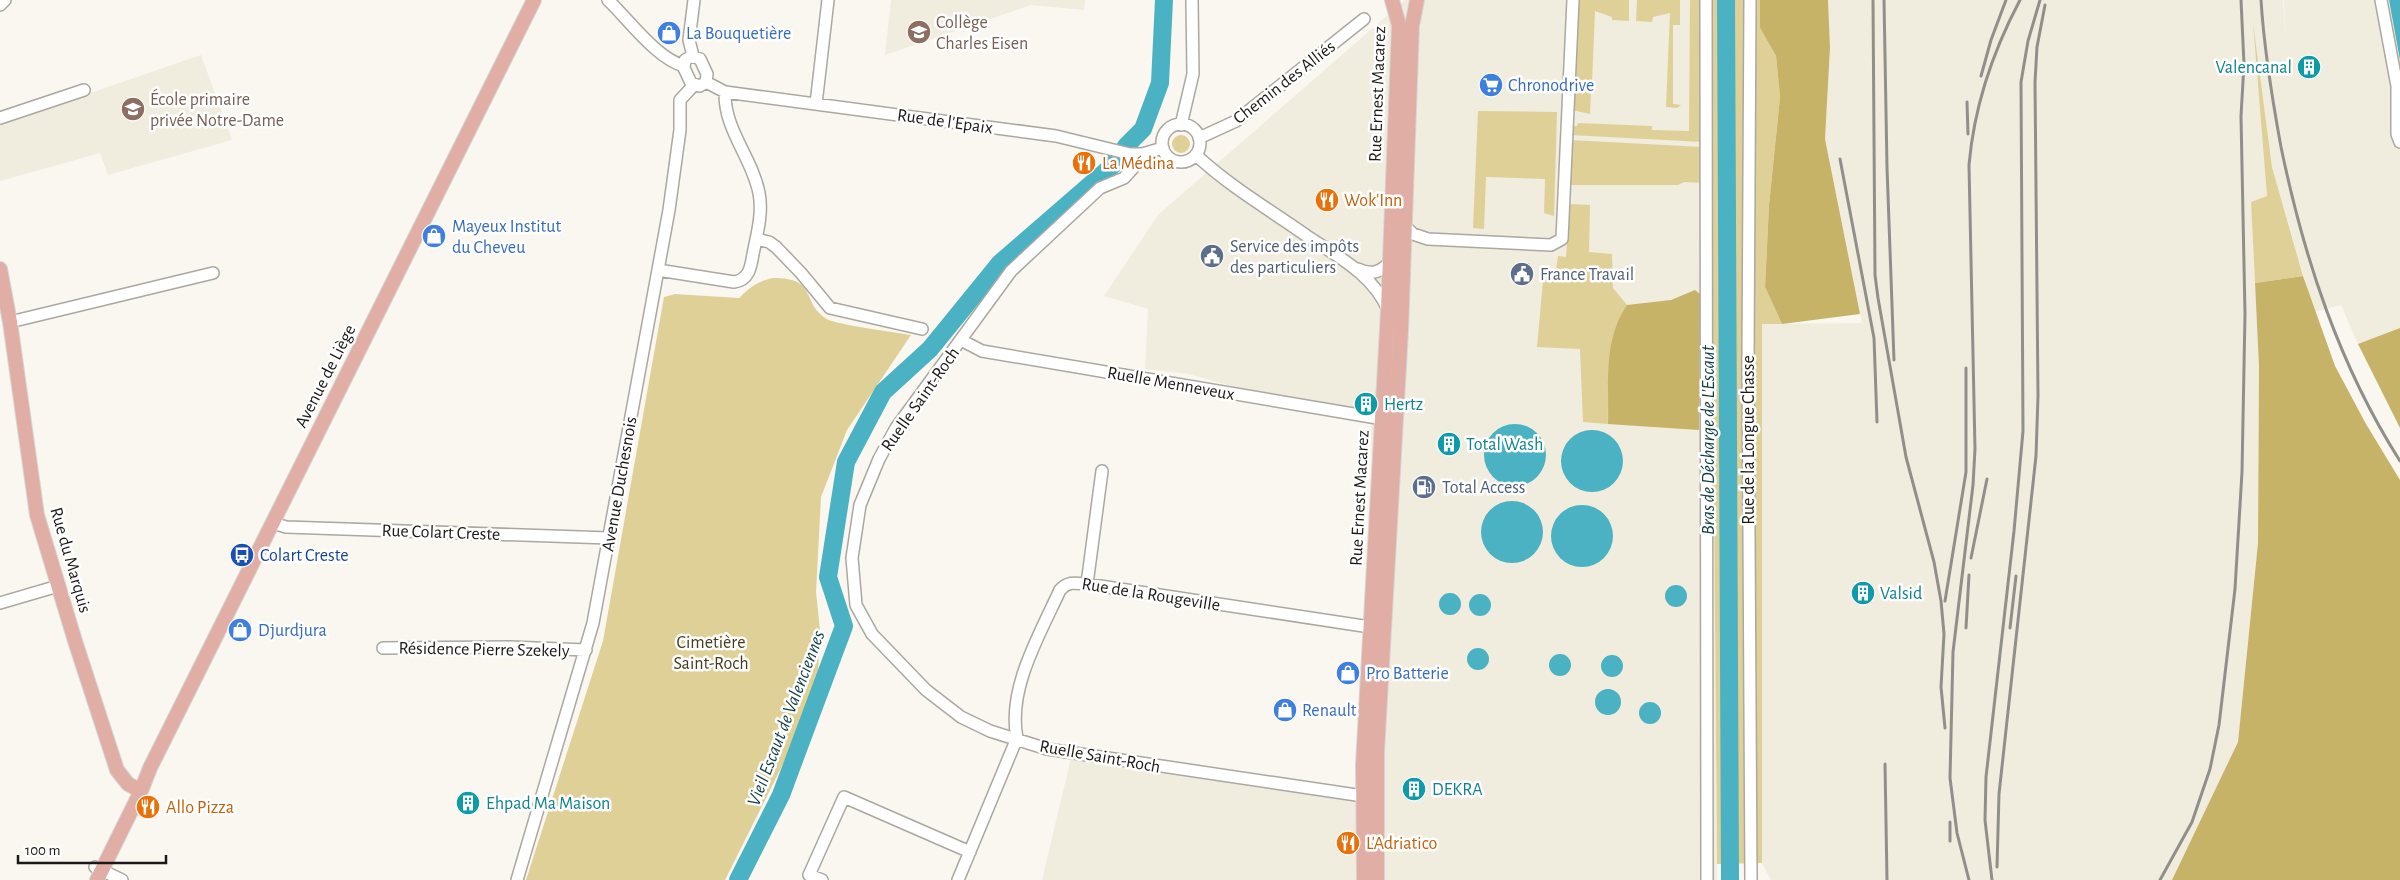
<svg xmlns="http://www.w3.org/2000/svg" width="2400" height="880" viewBox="0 0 2400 880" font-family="'Alegreya Sans',sans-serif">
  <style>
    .built { fill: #f0ecde }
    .green { fill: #dfd098 }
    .forest { fill: #c7b368 }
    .water { fill: #4ab2c3 }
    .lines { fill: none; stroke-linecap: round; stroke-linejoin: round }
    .river { stroke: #4ab2c3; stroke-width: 18 }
    .minor-casing { stroke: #aaa8a1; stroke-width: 14 }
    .major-casing { stroke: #d6d6d5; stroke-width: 16 }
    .minor { stroke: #fff; stroke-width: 11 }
    .major { stroke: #e1aea6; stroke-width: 14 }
    .rail { stroke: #918f8a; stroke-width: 3 }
    .labels { text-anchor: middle; stroke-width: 5; stroke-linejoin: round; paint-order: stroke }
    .education-label { font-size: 18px; fill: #785e54; stroke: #fff; text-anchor: start }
    .shop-label { font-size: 18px; fill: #366cbe; stroke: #fff; text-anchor: start }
    .culture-label { font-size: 18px; fill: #0d838f; stroke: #fff; text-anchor: start }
    .street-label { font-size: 18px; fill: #1a1917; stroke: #fff }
    .food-label { font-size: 18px; fill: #c56008; stroke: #fff; text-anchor: start }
    .service-label { font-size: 18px; fill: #4e5e75; stroke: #fff; text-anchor: start }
    .transit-label { font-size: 18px; fill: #164399; stroke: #fff; text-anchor: start }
    .park-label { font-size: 18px; fill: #453d1c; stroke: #fff }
    .water-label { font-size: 19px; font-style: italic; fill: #0d3d45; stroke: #fff }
  </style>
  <rect width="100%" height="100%" fill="#f9f7f0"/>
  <path class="built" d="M891,0H1085L1084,10L1031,5L885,55Z
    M1405,0H1710L1717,880H1042L1071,758L1355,788L1372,509L1371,424L1188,374L1145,369L1148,309L1104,296L1158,215Z
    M1828,0H2283L2286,42L2284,0H2389L2400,60V328L2358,344L2341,305L2314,312L2272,167L2254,36L2267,197L2251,202L2259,367L2258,543L2238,742L2172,880H1771L1762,863V324L1862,323L1825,139L1830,48Z
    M201,55L232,140L108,175L100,153L0,181V124Z"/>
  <path class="green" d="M1577,0H1629V21L1612,20V17L1595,11L1592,83L1573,82Z
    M1637,0H1680V25H1673V104L1681,105L1677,108L1666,107L1670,13L1653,17L1652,22L1636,21Z
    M1690,0H1702L1703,142L1570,135V126H1577L1578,123L1652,126V130L1689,131Z
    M1710,0H1760V28L1776,56L1780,97L1769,205L1765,287L1782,324H1762V863L1717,864Z
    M2253,23L2272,167L2303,276L2255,283L2251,202L2267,196Z
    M1572,89L1591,90L1590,114L1572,110Z
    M1478,111L1557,112L1554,216L1544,213L1545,179L1486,177L1484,229L1473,228Z
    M1172 144a9 9 0 1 1 18 0a9 9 0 1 1-18 0Z
    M1570,140L1702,147L1703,183L1684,182L1678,185H1569Z
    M1570,204L1590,205L1589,252L1612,254L1613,288L1627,305C1608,333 1608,391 1608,424L1583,422L1580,349L1537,347L1544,270H1556L1558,256L1566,257Z
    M773,278C819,278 800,302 827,319C837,325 895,332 911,335L847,430L821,497L816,592L820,630L818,674L785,760L725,880H526L603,641L664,297L675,294L739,298C750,287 758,281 773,278Z"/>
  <path class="forest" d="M1760,0H1828L1830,48L1825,139L1860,314L1782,324L1765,287L1769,205L1780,97L1776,56L1760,28Z
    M2303,276L2335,366L2366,424L2400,480V880H2172L2238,742L2258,543L2259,367L2255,283Z
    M1695,290L1700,294L1699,430L1608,424C1609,384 1603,340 1627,305L1671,300Z
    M2400,328V428L2358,344Z"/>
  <path class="water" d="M2389,0H2400V60Z
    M1484 455a31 31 0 1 1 62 0a31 31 0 1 1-62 0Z
    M1561 461a31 31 0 1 1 62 0a31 31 0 1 1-62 0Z
    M1481 532a31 31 0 1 1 62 0a31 31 0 1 1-62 0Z
    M1551 536a31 31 0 1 1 62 0a31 31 0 1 1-62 0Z
    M1665 596a11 11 0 1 1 22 0a11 11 0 1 1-22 0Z
    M1439 604a11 11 0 1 1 22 0a11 11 0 1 1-22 0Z
    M1469 605a11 11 0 1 1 22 0a11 11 0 1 1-22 0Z
    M1467 659a11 11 0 1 1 22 0a11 11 0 1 1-22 0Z
    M1549 665a11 11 0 1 1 22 0a11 11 0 1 1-22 0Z
    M1601 666a11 11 0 1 1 22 0a11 11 0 1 1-22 0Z
    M1595 702a13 13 0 1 1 26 0a13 13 0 1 1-26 0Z
    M1639 713a11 11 0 1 1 22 0a11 11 0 1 1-22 0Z"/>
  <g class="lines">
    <path class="river" d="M1726,0L1730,880
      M738,880L781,795L844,626L828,577L846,462L883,392L930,349L1000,263L1113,165L1127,145L1143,129L1160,83L1164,0"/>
    <g class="minor-casing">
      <path id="minor" d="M608,0C628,19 657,59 684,66
        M1706,0L1707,880
        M1750,0L1748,362L1751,880
        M2381,0L2397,86V134L2400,142
        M0,5L5,0
        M692,56L700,59L707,74L706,82L700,86L691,83L684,68L685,60Z
        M693,56L689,40L694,0
        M706,82L725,92L1056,136L1130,154H1142L1163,148
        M816,104L828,0
        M0,118L84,90
        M1162 143a19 19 0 1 1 38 0a19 19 0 1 1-38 0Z
        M1181,125L1193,74L1192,0
        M1199,138L1236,121L1364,19
        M1136,155L1134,167L1124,178L1100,188L1011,271L896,428L879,459L860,505L852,558L856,605L872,634L926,690L961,717L990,731L1047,749L1363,796
        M1196,155C1229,186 1270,210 1307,236C1337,256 1374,275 1388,310
        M1405,226L1413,234L1428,239L1551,245L1562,239L1573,0
        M756,239L769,242L776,247L801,273L830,308L922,329
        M1358,269C1371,275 1380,273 1390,262
        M658,270L734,282C749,280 751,267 753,254C757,234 763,213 759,193C752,157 724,130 725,92
        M10,322L213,273
        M961,340L982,351L1383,419
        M273,523L286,527L609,538
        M1087,584L1102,471
        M0,603L58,586
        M383,648L510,647L586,650
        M95,867L122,880
        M517,880L593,623L669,210L680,130V100L694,85
        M822,880L809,875L844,797L970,852
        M958,880L1017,738C1007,689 1040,634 1060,590C1068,581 1076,583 1087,584L1370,627"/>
    </g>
    <g class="major-casing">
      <path id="major" d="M0,269L10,322L37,515L75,641L117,770L128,784L141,791
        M97,880L141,791L150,768L534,0
        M1364,880L1363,765L1388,310L1399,25L1392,0
        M1377,880V752L1401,331L1412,26L1417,0"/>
    </g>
    <use href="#minor" class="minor"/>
    <use href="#major" class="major"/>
    <path class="rail" d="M1873,0L1875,275L1878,298L1906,457L1934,562L1941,601L1944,634L1941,687L1945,728
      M1884,0L1887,167L1894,360
      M2261,0C2264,49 2272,98 2281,147C2304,258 2339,365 2400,461
      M1981,76L1991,40L2006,0
      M1967,102L1968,134
      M1840,159L1874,338L1877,422
      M1971,558L1987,479
      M1945,601L1966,472V368
      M1966,628L1969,575
      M2010,628L2016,576
      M1885,764L1887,880
      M1950,841V822
      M1997,867L1999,794L2036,456L2038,396L2035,82L2037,47L2045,5
      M1969,880L1957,833L1950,778L1953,652L1973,485L1975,449L1969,165C1974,107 1993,51 2020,0
      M1992,880L1985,820L1986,777L2014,531L2023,431L2021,82L2028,41L2040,0
      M2160,880L2192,822L2210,769L2219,725L2235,589L2242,472L2245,314L2241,116L2244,64L2241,0"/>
  </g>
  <defs>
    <g id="school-disc" transform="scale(1.25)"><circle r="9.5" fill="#8d6e63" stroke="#fff"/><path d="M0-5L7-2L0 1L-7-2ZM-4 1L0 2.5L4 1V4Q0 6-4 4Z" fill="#fff"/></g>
    <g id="shop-disc" transform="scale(1.25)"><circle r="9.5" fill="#3f7fe0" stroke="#fff"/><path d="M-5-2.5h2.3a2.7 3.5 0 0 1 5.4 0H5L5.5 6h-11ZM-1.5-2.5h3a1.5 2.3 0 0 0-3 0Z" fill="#fff"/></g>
    <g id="building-disc" transform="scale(1.25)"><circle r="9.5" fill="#0f9aa8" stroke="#fff"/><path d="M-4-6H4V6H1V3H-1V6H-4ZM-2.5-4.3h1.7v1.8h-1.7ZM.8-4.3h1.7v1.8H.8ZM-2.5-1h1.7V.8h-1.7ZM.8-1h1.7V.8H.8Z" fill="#fff"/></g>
    <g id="supermarket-disc" transform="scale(1.25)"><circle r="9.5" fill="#3f7fe0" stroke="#fff"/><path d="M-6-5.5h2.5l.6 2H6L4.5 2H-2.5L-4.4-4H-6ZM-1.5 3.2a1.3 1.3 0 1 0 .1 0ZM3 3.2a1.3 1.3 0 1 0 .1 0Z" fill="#fff"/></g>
    <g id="restaurant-disc" transform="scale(1.25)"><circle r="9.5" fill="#e8710a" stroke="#fff"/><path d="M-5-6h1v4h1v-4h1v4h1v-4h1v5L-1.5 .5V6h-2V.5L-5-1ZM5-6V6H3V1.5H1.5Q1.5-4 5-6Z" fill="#fff"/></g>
    <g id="civic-disc" transform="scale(1.25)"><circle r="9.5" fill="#5c6f8a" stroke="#fff"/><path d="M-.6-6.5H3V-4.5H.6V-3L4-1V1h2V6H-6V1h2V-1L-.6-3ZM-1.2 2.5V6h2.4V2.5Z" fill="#fff"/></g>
    <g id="fuel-disc" transform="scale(1.25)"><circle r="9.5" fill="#5c6f8a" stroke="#fff"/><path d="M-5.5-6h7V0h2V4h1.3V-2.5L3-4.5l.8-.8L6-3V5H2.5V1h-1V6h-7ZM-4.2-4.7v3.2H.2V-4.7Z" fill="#fff"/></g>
    <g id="bus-disc" transform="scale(1.25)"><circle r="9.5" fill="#1a4fb4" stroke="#fff"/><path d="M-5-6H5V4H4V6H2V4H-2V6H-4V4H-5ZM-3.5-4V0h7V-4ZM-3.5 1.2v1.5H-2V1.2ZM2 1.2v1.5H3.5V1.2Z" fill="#fff"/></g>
  </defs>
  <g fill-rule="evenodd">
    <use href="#school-disc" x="919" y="32"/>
    <use href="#shop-disc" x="669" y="33"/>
    <use href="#building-disc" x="2309" y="67"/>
    <use href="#supermarket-disc" x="1491" y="85"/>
    <use href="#school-disc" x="133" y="109"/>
    <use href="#restaurant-disc" x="1084" y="163"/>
    <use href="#restaurant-disc" x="1327" y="200"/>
    <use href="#shop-disc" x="434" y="236"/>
    <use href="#civic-disc" x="1212" y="256"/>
    <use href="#civic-disc" x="1522" y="274"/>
    <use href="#building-disc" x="1366" y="404"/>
    <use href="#building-disc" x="1449" y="444"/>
    <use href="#fuel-disc" x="1424" y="487"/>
    <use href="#bus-disc" x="242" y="555"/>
    <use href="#building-disc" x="1863" y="593"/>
    <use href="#shop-disc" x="240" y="630"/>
    <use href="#shop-disc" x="1348" y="673"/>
    <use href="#shop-disc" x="1285" y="710"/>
    <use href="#building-disc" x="1414" y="789"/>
    <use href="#building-disc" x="468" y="803"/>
    <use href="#restaurant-disc" x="148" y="807"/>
    <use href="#restaurant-disc" x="1348" y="843"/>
  </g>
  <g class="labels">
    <g class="education-label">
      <text x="936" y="28">Collège<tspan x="936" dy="21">Charles Eisen</tspan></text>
      <text x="150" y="105">École primaire<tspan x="150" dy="21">privée Notre-Dame</tspan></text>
    </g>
    <g class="shop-label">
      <text x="686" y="39">La Bouquetière</text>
      <text x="1508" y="91">Chronodrive</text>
      <text x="452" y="232">Mayeux Institut<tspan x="452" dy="21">du Cheveu</tspan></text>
      <text x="258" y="636">Djurdjura</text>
      <text x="1366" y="679">Pro Batterie</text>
      <text x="1302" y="716">Renault</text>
    </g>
    <g class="culture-label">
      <text x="2292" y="73" text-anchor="end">Valencanal</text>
      <text x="1384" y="410">Hertz</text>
      <text x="1466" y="450">Total Wash</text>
      <text x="1880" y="599">Valsid</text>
      <text x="1432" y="795">DEKRA</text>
      <text x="486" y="809">Ehpad Ma Maison</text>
    </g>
    <g class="street-label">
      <text transform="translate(1284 82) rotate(-38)" y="6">Chemin des Alliés</text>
      <text transform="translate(1377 94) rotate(-88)" y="6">Rue Ernest Macarez</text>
      <text transform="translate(945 121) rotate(8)" y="6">Rue de l'Epaix</text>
      <text transform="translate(325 376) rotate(-63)" y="6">Avenue de Liège</text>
      <text transform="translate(1171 383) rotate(10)" y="6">Ruelle Menneveux</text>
      <text transform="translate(920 399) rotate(-55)" y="6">Ruelle Saint-Roch</text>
      <text transform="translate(1748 440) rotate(-90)" y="6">Rue de la Longue Chasse</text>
      <text transform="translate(619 484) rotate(-80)" y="6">Avenue Duchesnois</text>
      <text transform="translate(1359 498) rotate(-87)" y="6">Rue Ernest Macarez</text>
      <text transform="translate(441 532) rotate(2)" y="6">Rue Colart Creste</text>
      <text transform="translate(71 560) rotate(74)" y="6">Rue du Marquis</text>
      <text transform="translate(1151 594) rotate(9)" y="6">Rue de la Rougeville</text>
      <text transform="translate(484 649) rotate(1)" y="6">Résidence Pierre Szekely</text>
      <text transform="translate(1100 756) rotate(10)" y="6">Ruelle Saint-Roch</text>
    </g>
    <g class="food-label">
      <text x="1102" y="169">La Médina</text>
      <text x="1344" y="206">Wok'Inn</text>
      <text x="166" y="813">Allo Pizza</text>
      <text x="1366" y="849">L'Adriatico</text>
    </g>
    <g class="service-label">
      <text x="1230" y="252">Service des impôts<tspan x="1230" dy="21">des particuliers</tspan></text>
      <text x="1540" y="280">France Travail</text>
      <text x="1442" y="493">Total Access</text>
    </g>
    <g class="transit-label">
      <text x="260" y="561">Colart Creste</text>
    </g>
    <g class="park-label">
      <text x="711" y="648">Cimetière<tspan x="711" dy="21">Saint-Roch</tspan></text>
    </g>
    <g class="water-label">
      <text transform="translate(1707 440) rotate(-90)" y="7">Bras de Décharge de L'Escaut</text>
      <text transform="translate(785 718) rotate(-69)" y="7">Vieil Escaut de Valenciennes</text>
    </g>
  </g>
  <path d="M18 855v8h148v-8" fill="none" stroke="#1a1917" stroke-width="2.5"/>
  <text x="25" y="855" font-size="15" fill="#1a1917" stroke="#ffffff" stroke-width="4" paint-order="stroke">100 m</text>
</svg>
